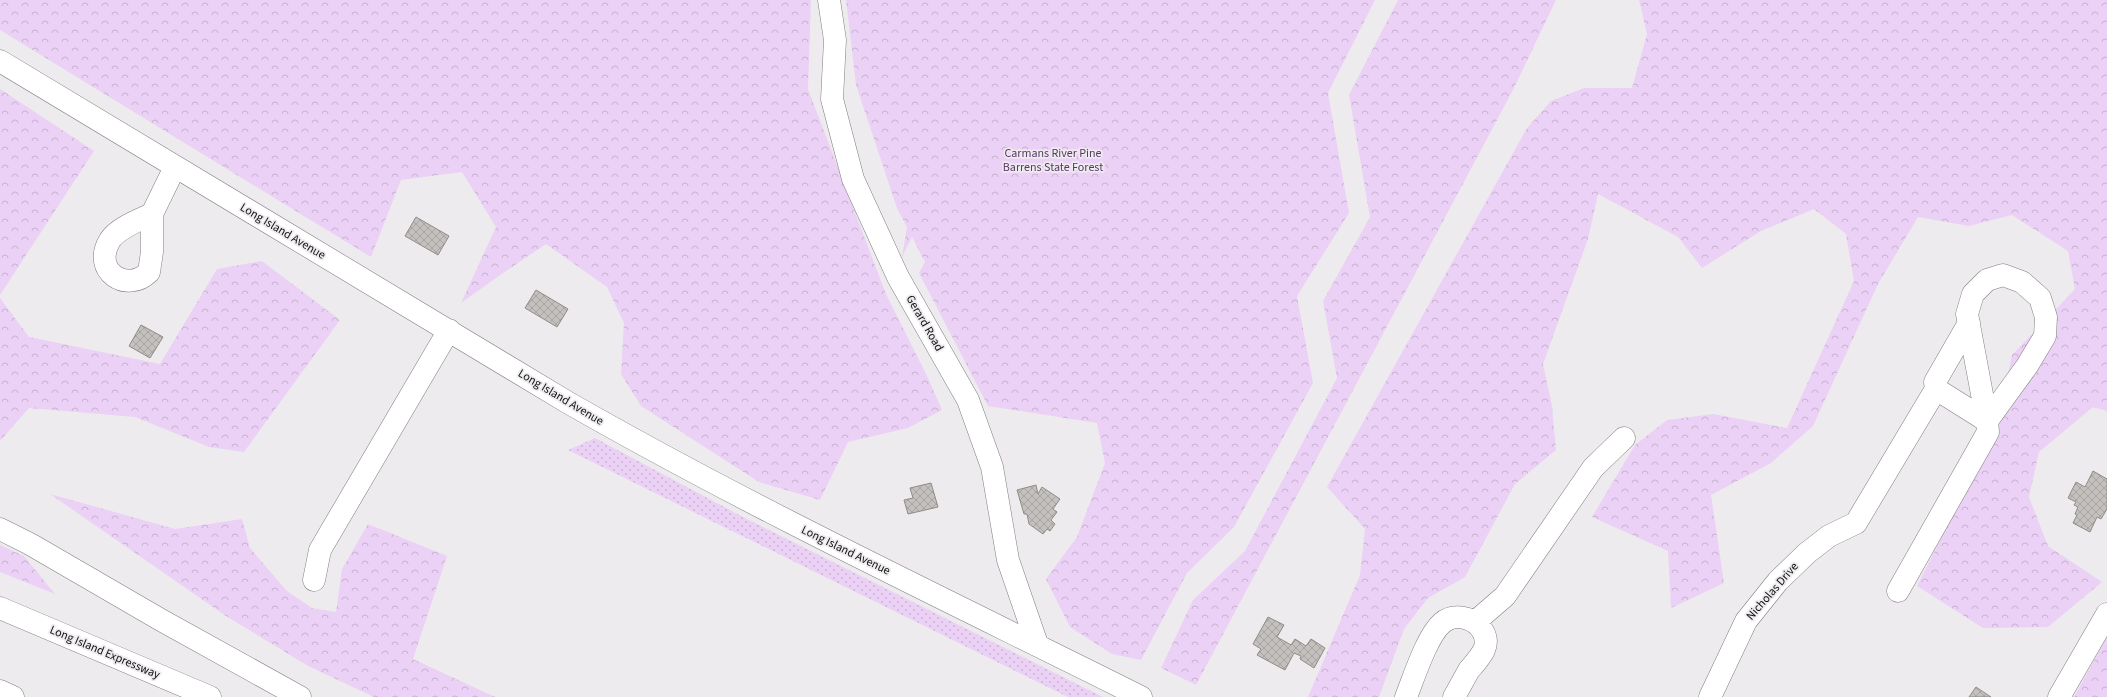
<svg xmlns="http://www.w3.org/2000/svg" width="2107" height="697" viewBox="0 0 2107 697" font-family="'Source Sans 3',sans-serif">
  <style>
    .grass { fill: url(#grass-dots) }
    .forest { fill: url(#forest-crowns) }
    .building { fill: url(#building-cross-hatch); stroke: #8f8b88 }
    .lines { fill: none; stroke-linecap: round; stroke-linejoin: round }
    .minor-casing { stroke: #807d81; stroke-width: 23 }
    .highway-casing { stroke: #807d81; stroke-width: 23 }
    .minor { stroke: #fff; stroke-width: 22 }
    .highway { stroke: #fff; stroke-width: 22 }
    .labels { text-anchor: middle; stroke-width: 3.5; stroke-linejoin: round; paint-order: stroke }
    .park-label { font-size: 12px; fill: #5c3569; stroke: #eeebef }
    .street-label { font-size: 12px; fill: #100f10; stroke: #eeebef }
  </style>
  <defs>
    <pattern id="grass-dots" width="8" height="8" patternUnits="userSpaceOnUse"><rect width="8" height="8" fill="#ebd1f5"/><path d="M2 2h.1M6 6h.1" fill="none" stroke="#c8b2d1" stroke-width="1.8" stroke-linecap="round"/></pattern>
    <pattern id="forest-crowns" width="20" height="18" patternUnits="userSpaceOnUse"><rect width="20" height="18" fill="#ebd1f5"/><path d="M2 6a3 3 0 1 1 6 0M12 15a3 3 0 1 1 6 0" fill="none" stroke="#c8b2d1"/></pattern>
    <pattern id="building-cross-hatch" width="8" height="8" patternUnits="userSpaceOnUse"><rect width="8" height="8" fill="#c4c0bd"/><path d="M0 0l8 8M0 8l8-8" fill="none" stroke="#a7a4a1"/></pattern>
  </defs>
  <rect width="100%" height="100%" fill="#eeebef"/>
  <path class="grass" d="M595,438L743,517L1103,697H1068L568,450Z"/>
  <path class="forest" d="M0,0H811L808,89L886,294L928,378L942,410L908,428L848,442L820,500L759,482L641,406L621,374L624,323L607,287L546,244L503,273L461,303L496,227L462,172L401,180L371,257L0,30Z
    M846,0H1375L1328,93L1349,213L1297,296L1313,383L1234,527L1187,573L1141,660L1112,654L1070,627L1046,579L1077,537L1105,463L1097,423L988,406L919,273L925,262L912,237L902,257L907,227L897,208L856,85Z
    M1398,0H1556L1514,88L1196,685L1161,668L1193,600L1245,551L1337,378L1323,301L1370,217L1349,95Z
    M1639,0H2107V411L2093,407L2039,452L2029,497L2048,546L2102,582L2048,627L1983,628L1917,586L1997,427L2012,355L2075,289L2068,251L2012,215L1969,226L1918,217L1878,284L1813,426L1771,463L1711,495L1724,583L1671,608L1668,551L1592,517L1635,445L1667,420L1713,414L1787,428L1854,281L1846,234L1814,209L1761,231L1702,268L1678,237L1598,194L1588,239L1543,364L1552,406L1556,450L1515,484L1465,577L1428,598L1404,629L1379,697H1308L1360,575L1365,529L1327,487L1527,128L1551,101L1584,88H1632L1647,34Z
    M0,89L94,151L0,295Z
    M262,261L340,320L244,452L209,447L135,417L29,408L0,441V298L29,337L160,364L217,269Z
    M50,494L175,529L242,519L250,548L287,591L312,608L336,612L342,569L368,524L447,556L413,659L495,697H374L308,666L226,616Z
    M0,545L24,556L55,594L0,572Z
    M2107,637V697H2074Z"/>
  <path class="building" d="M416,217L449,236L438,255L405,236Z
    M536,290L568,309L557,327L525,308Z
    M141,325L163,337L150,358L129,346Z
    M2093,471L2107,479V509L2101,519L2097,517L2090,532L2073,523L2077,515L2075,514L2078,507L2074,505L2076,502L2068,498L2076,482L2085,487Z
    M931,483L938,507L908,514L904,500L913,498L910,488Z
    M1036,485L1038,494L1042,487L1060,499L1053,509L1057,512L1051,520L1055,524L1050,531L1047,529L1043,534L1029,524L1027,514H1024L1017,490Z
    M1268,617L1284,625L1277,637L1291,645L1295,639L1306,646L1311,639L1325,648L1314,668L1300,659L1301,656L1294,653L1285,670L1257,655L1261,649L1253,644Z
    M1976,687L1991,697H1969Z"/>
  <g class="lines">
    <g class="minor-casing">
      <path id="minor" d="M829,0L835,40L832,99L853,179L898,277L968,400L992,467L1008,560L1037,644
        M0,61L567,402C754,509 949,601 1141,697
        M152,214C139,220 118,228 110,240C91,271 127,294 149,272L152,252V214L175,167
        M1936,389L1935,382L1969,323
        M314,580L320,550L449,330
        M1475,622L1505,596L1593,468L1624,438
        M1406,697C1414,677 1427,636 1442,623C1450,616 1458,616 1468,619C1480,623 1490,637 1484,650C1480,658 1474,664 1469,670C1464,679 1459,688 1454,697
        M1710,697L1746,621L1778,581L1807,553L1829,536L1856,523L1936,389L1987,421L1967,314L1973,294L1987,280L2003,275L2022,282L2040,298L2046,317L2045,336L2027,366L1987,421L1988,432L1898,591
        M2059,697L2107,614"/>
    </g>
    <g class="highway-casing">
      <path id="highway" d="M0,529L30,544L161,620L300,697
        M0,608L210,697
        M0,691L13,697"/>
    </g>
    <use href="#minor" class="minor"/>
    <use href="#highway" class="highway"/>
  </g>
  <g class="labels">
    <g class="park-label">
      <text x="1053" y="157">Carmans River Pine<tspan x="1053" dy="14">Barrens State Forest</tspan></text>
    </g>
    <g class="street-label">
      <text transform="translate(283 231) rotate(31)" y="4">Long Island Avenue</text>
      <text transform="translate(925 323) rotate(60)" y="4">Gerard Road</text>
      <text transform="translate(561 397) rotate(31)" y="4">Long Island Avenue</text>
      <text transform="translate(846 550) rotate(26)" y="4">Long Island Avenue</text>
      <text transform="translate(1772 591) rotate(-49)" y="4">Nicholas Drive</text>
      <text transform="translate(105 652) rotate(23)" y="4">Long Island Expressway</text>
    </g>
  </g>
</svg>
